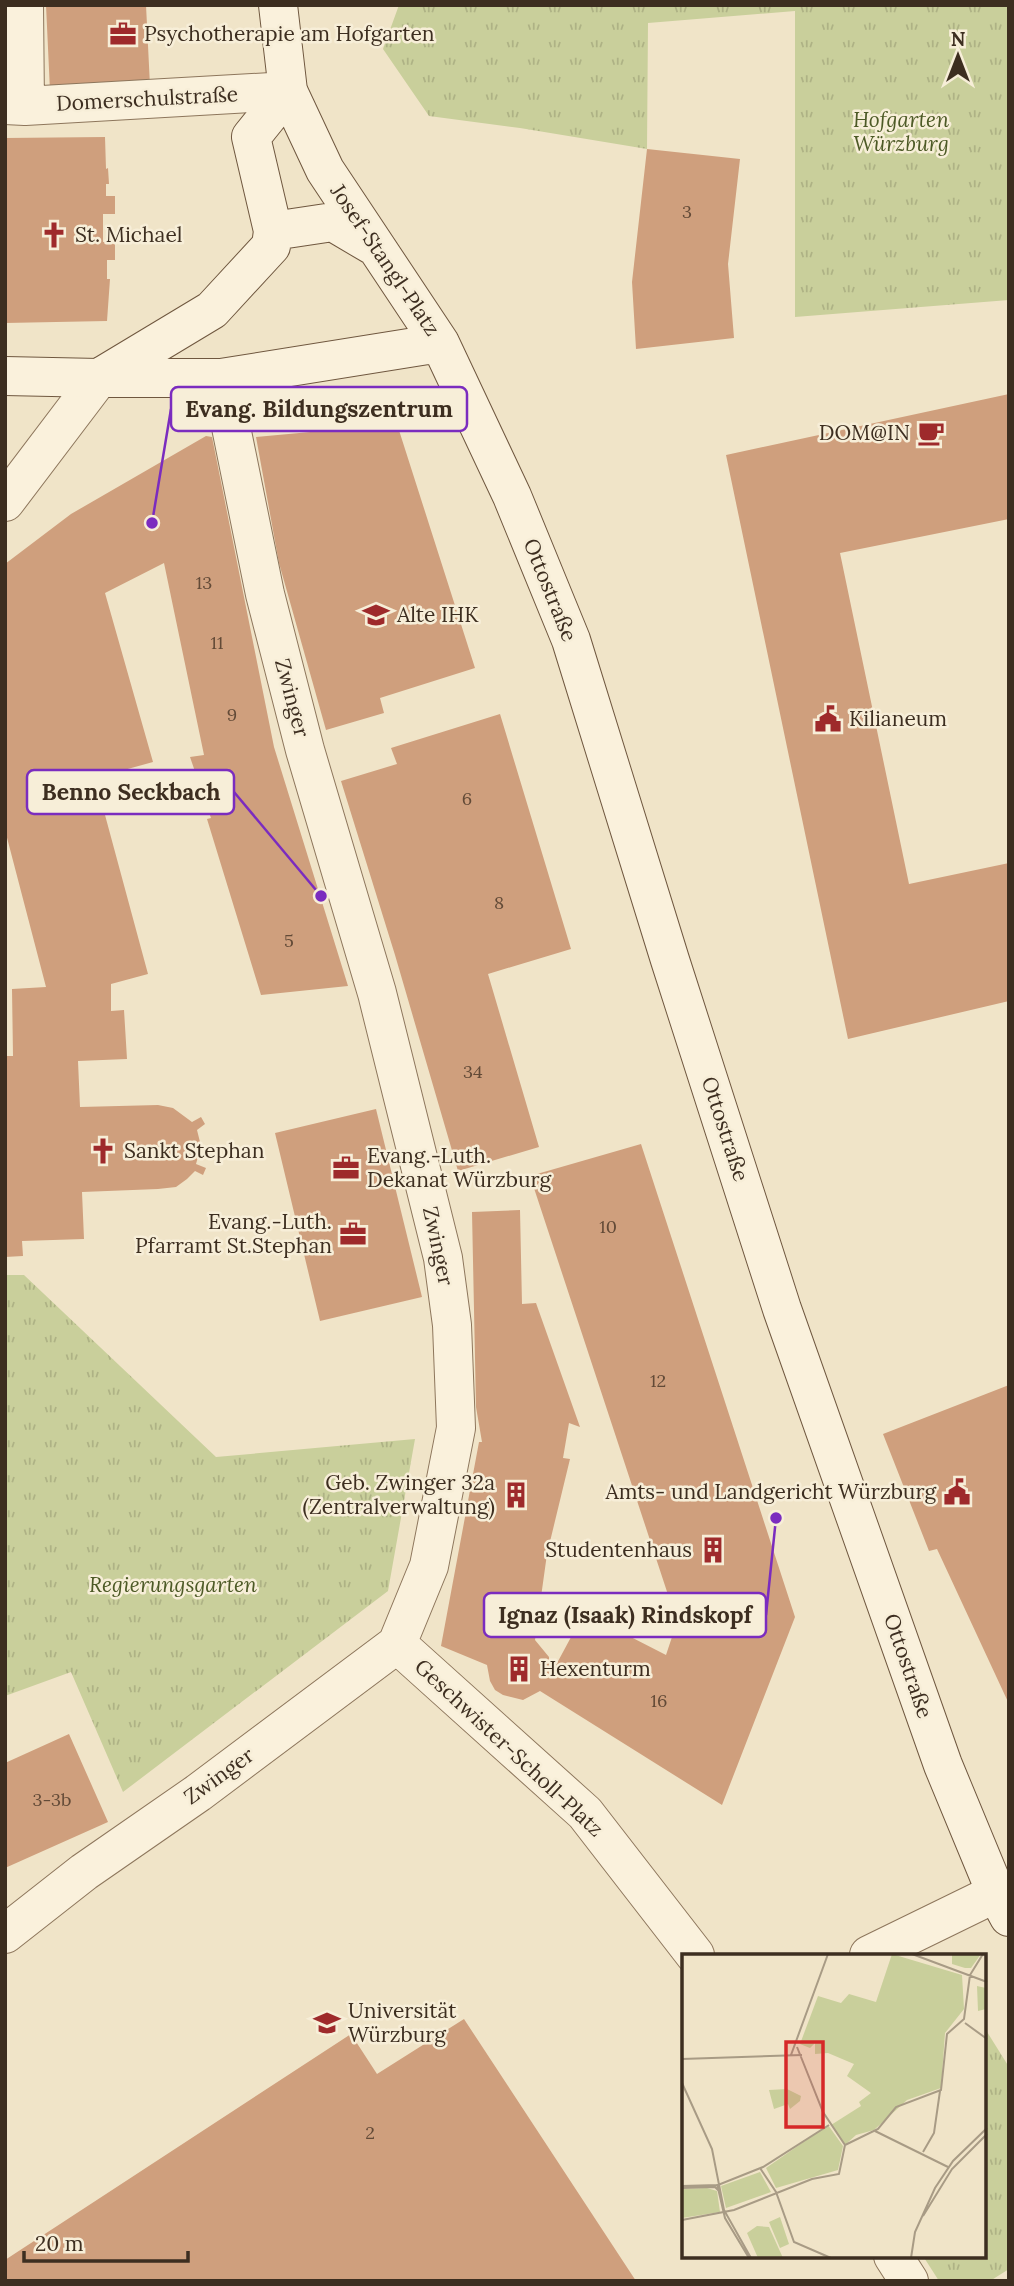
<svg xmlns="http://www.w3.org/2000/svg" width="1014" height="2286" viewBox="0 0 1014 2286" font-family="Lora,serif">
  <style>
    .park { fill: url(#park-tufts) }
    .building { fill: #cf9f7d }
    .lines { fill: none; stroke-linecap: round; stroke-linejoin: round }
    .street-casing { stroke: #8d765c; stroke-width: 40 }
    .secondary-casing { stroke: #6f573f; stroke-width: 40 }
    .street { stroke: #faf1dc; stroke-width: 38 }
    .secondary { stroke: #faf1dc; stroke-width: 38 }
    .labels { text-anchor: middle; stroke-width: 5; stroke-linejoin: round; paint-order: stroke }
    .number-label { font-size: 18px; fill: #624a37 }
    .poi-label { font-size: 21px; fill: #3d2e20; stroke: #f7eed8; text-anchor: start }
    .street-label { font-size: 21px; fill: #3d2e20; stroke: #f7eed8 }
    .park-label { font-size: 21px; font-style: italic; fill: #4d5a26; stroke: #f7eed8 }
    .inset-road { fill: none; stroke: #a89b85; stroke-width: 2 }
    .view { fill: #d62828; fill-opacity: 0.15; stroke: #d62828; stroke-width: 3.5 }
    .inset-edge { fill: none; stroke: #3d2e20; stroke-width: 3.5 }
    .leader { fill: none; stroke: #7b2cbf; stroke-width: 2.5 }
    .callout-dot { fill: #7b2cbf; stroke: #f7eed8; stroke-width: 2.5 }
    .callout { fill: #f7eed8; stroke: #7b2cbf; stroke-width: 2.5 }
    .callout-label { font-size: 23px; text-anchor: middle; font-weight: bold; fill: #3d2e20 }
  </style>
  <defs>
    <pattern id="park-tufts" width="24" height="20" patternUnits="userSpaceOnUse" patternTransform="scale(1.75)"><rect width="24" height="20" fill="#c9cf9b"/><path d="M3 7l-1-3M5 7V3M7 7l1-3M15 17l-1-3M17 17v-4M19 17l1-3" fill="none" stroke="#aeb285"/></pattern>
  </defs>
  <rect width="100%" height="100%" fill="#f0e4c8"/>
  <path class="park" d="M399,5H1009V300L795,317V11L648,23L647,149L520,128L429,116L383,49Z
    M5,1275H24L216,1457L415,1439L388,1591L123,1792L71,1672L5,1696Z
    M984,2027L1009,2067V2269L990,2281H939L923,2256H984Z"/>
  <path class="building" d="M46,5H146L150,86L50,91Z
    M105,137L106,169L108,168L109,184H106V196H115V214H103V242H115V260H107V279H110L107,321L5,323V138Z
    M647,149L740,159L728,264L734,338L636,349L632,282Z
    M1009,394V519L840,553L909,884L1009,863V1001L848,1039L726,455Z
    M397,424L475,668L380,698L384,713L326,730L279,563L256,437Z
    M206,436L212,437L274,747L348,986L261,995L207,819L211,818L190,757L204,755L164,563L105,593L153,762L95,778L148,974L111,984V1011L124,1010L127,1059L78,1061L80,1107L158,1105L173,1108L192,1122L201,1117L205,1124L197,1130L201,1146L196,1164L206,1168L203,1175L195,1171L187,1179L176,1187L158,1189L82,1192L84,1239L22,1241L23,1256L5,1257V1056H13L12,989L46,987L5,830V564L71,514Z
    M500,714L571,949L488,974L539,1147L458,1171L395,955L341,781L397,764L391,748Z
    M376,1109L422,1297L320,1321L275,1133Z
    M641,1144L795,1617L722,1805L540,1691L523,1700L503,1695L495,1690L490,1681L487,1665L441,1646L479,1442H482L476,1407L472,1212L520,1210L522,1304L536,1303L580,1427L569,1423L563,1458L570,1459L547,1554L535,1640L549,1657V1678L584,1613L666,1655L677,1622L530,1176Z
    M1009,1385V1704L937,1549L929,1551L883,1434Z
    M69,1734L108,1822L5,1868V1763Z
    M464,2019L636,2281H5V2260L351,2034L377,2074Z"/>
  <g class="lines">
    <g class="street-casing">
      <path id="street" d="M24,5L25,106
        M5,105L25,106L288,91
        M5,502L99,378
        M397,1644L585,1813L695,1955
        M5,1934L84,1872L198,1793L397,1644L429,1566L456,1428L452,1325L443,1258L377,993L305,750L265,594L221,378
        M869,1955L996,1893
        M893,2256L909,2281"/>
    </g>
    <g class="secondary-casing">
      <path id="secondary" d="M278,5L288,91L325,170L440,343L512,496L571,640L670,960L782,1309L943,1765L996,1893L1009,1917
        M273,231L333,222L372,245
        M5,376L99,378H221L440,343
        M99,378L212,310L271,246L273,231L251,137L288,91"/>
    </g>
    <use href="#street" class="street"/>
    <use href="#secondary" class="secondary"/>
  </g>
  <defs>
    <g id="office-bare" transform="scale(2.1)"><path d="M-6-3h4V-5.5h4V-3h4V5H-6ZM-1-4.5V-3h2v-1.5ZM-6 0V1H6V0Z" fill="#9e2a2b" stroke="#f7eed8" stroke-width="2.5" paint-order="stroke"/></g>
    <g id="church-bare" transform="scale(2.1)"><path d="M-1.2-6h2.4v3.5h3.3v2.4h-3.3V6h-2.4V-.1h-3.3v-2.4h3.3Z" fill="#9e2a2b" stroke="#f7eed8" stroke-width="2.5" paint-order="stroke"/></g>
    <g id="cafe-bare" transform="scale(2.1)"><path d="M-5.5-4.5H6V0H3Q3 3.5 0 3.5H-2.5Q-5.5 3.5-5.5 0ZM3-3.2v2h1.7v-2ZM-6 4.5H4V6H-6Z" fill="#9e2a2b" stroke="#f7eed8" stroke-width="2.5" paint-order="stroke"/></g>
    <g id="university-bare" transform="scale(2.1)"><path d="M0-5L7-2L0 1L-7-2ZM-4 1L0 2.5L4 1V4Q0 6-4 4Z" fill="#9e2a2b" stroke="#f7eed8" stroke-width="2.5" paint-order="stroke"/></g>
    <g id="civic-bare" transform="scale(2.1)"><path d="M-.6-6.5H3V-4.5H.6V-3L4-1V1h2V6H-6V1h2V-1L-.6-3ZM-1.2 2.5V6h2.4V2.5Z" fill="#9e2a2b" stroke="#f7eed8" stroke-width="2.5" paint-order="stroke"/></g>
    <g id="building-bare" transform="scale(2.1)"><path d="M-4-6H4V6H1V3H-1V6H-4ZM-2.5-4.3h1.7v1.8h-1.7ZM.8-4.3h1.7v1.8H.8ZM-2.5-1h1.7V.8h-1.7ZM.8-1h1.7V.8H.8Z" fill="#9e2a2b" stroke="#f7eed8" stroke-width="2.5" paint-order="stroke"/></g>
  </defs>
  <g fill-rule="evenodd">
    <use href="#office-bare" x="123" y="34"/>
    <use href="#church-bare" x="54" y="235"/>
    <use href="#cafe-bare" x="931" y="433"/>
    <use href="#university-bare" x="376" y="615"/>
    <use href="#civic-bare" x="828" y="719"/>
    <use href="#church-bare" x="103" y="1151"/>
    <use href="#office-bare" x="346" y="1168"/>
    <use href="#office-bare" x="353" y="1234"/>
    <use href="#civic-bare" x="957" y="1492"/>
    <use href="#building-bare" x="516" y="1495"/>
    <use href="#building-bare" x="713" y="1550"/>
    <use href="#building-bare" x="519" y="1669"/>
    <use href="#university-bare" x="327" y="2023"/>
  </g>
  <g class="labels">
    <g class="number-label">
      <text x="687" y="218">3</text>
      <text x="204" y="589">13</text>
      <text x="217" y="649">11</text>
      <text x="232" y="721">9</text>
      <text x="467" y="805">6</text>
      <text x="499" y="909">8</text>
      <text x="289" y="947">5</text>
      <text x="473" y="1078">34</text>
      <text x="608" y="1233">10</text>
      <text x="658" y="1387">12</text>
      <text x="659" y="1707">16</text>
      <text x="52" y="1806">3-3b</text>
      <text x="370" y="2139">2</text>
    </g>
    <g class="poi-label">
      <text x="144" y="41">Psychotherapie am Hofgarten</text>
      <text x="75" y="242">St. Michael</text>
      <text x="910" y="440" text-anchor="end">DOM@IN</text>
      <text x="397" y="622">Alte IHK</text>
      <text x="849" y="726">Kilianeum</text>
      <text x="124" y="1158">Sankt Stephan</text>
      <text x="367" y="1163">Evang.-Luth.<tspan x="367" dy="24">Dekanat Würzburg</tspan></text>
      <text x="332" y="1229" text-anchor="end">Evang.-Luth.<tspan x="332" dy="24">Pfarramt St.Stephan</tspan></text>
      <text x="495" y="1490" text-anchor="end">Geb. Zwinger 32a<tspan x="495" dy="24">(Zentralverwaltung)</tspan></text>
      <text x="936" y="1499" text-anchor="end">Amts- und Landgericht Würzburg</text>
      <text x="692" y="1557" text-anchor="end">Studentenhaus</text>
      <text x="540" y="1676">Hexenturm</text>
      <text x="348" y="2018">Universität<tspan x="348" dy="24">Würzburg</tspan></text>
    </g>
    <g class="street-label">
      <text transform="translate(147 99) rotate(-3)" y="7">Domerschulstraße</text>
      <text transform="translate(385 260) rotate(56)" y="7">Josef-Stangl-Platz</text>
      <text transform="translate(550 590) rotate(68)" y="7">Ottostraße</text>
      <text transform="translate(292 698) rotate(75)" y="7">Zwinger</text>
      <text transform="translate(725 1129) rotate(72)" y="7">Ottostraße</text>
      <text transform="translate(438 1246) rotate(78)" y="7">Zwinger</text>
      <text transform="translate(908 1666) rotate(71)" y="7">Ottostraße</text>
      <text transform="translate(509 1748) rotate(43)" y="7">Geschwister-Scholl-Platz</text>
      <text transform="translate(219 1776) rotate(-36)" y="7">Zwinger</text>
    </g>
    <g class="park-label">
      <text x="901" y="127">Hofgarten<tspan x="901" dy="24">Würzburg</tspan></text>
      <text x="173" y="1592">Regierungsgarten</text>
    </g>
  </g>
  <g transform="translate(682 1954)">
    <rect width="304" height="304" fill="#f0e4c8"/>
    <path d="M98,263L107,290L98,294L87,268ZM75,272L87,273L101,304H76L65,279Z" fill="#c9cf9b"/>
    <path d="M210,0L280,21L282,55L263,79L259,134L225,146L192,176L174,181L163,191L149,171L179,152L177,148L189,139L165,122L172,110L146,99L133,100V89L128,94L118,90L136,42L159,49L167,40L194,48ZM270,0H299L289,14H283L270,10ZM295,32L304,34V55L296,57ZM105,135L119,142L118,147L108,155L106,150L92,155L87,136ZM146,171L161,192L156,216L94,234L84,214ZM78,218L89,238L44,254L39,232ZM25,234L35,237L38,258L0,264V235Z" fill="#c9cf9b"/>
    <path class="inset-road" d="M230,0L305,28M283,69L305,85M115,93L141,158L163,191M109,101L146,0M0,105L120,101M0,129L30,195L42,256L69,304M193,177L266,213M241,198L252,179L258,137M78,214L94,238L112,288L149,304M35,230L43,264L67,304M0,232L36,231L81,213L147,171M0,234L33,233L39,239M241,262L270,215L305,180M0,266L52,256L130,225L157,220L163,191L196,175L214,153L259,136L265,80L282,65L288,21L301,0M229,304L233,278L253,234L271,207L305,174"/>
    <path class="view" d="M104,88H141V173H104Z"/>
    <rect width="304" height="304" class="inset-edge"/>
  </g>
  <path class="leader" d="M152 523L171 409M321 896L234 792M776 1518L766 1615"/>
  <g class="callout-dot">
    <circle cx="152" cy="523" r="7"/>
    <circle cx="321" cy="896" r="7"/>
    <circle cx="776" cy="1518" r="7"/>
  </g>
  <g class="callout">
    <rect x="171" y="387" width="296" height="44" rx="7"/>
    <rect x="27" y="770" width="207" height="44" rx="7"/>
    <rect x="484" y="1593" width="282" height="44" rx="7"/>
  </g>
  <g class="callout-label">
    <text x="319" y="417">Evang. Bildungszentrum</text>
    <text x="131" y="800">Benno Seckbach</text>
    <text x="625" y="1623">Ignaz (Isaak) Rindskopf</text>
  </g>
  <rect width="1014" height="2286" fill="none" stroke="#3d2e20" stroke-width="14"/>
  <g transform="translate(958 56)" stroke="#f7eed8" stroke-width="5" paint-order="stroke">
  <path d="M0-5L12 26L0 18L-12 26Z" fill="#3d2e20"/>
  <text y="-10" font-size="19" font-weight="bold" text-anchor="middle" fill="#3d2e20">N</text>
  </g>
  <path d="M24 2251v10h164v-10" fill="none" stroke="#3d2e20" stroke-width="3.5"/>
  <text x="35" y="2251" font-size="21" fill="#3d2e20" stroke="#f7eed8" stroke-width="5" paint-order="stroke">20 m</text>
</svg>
